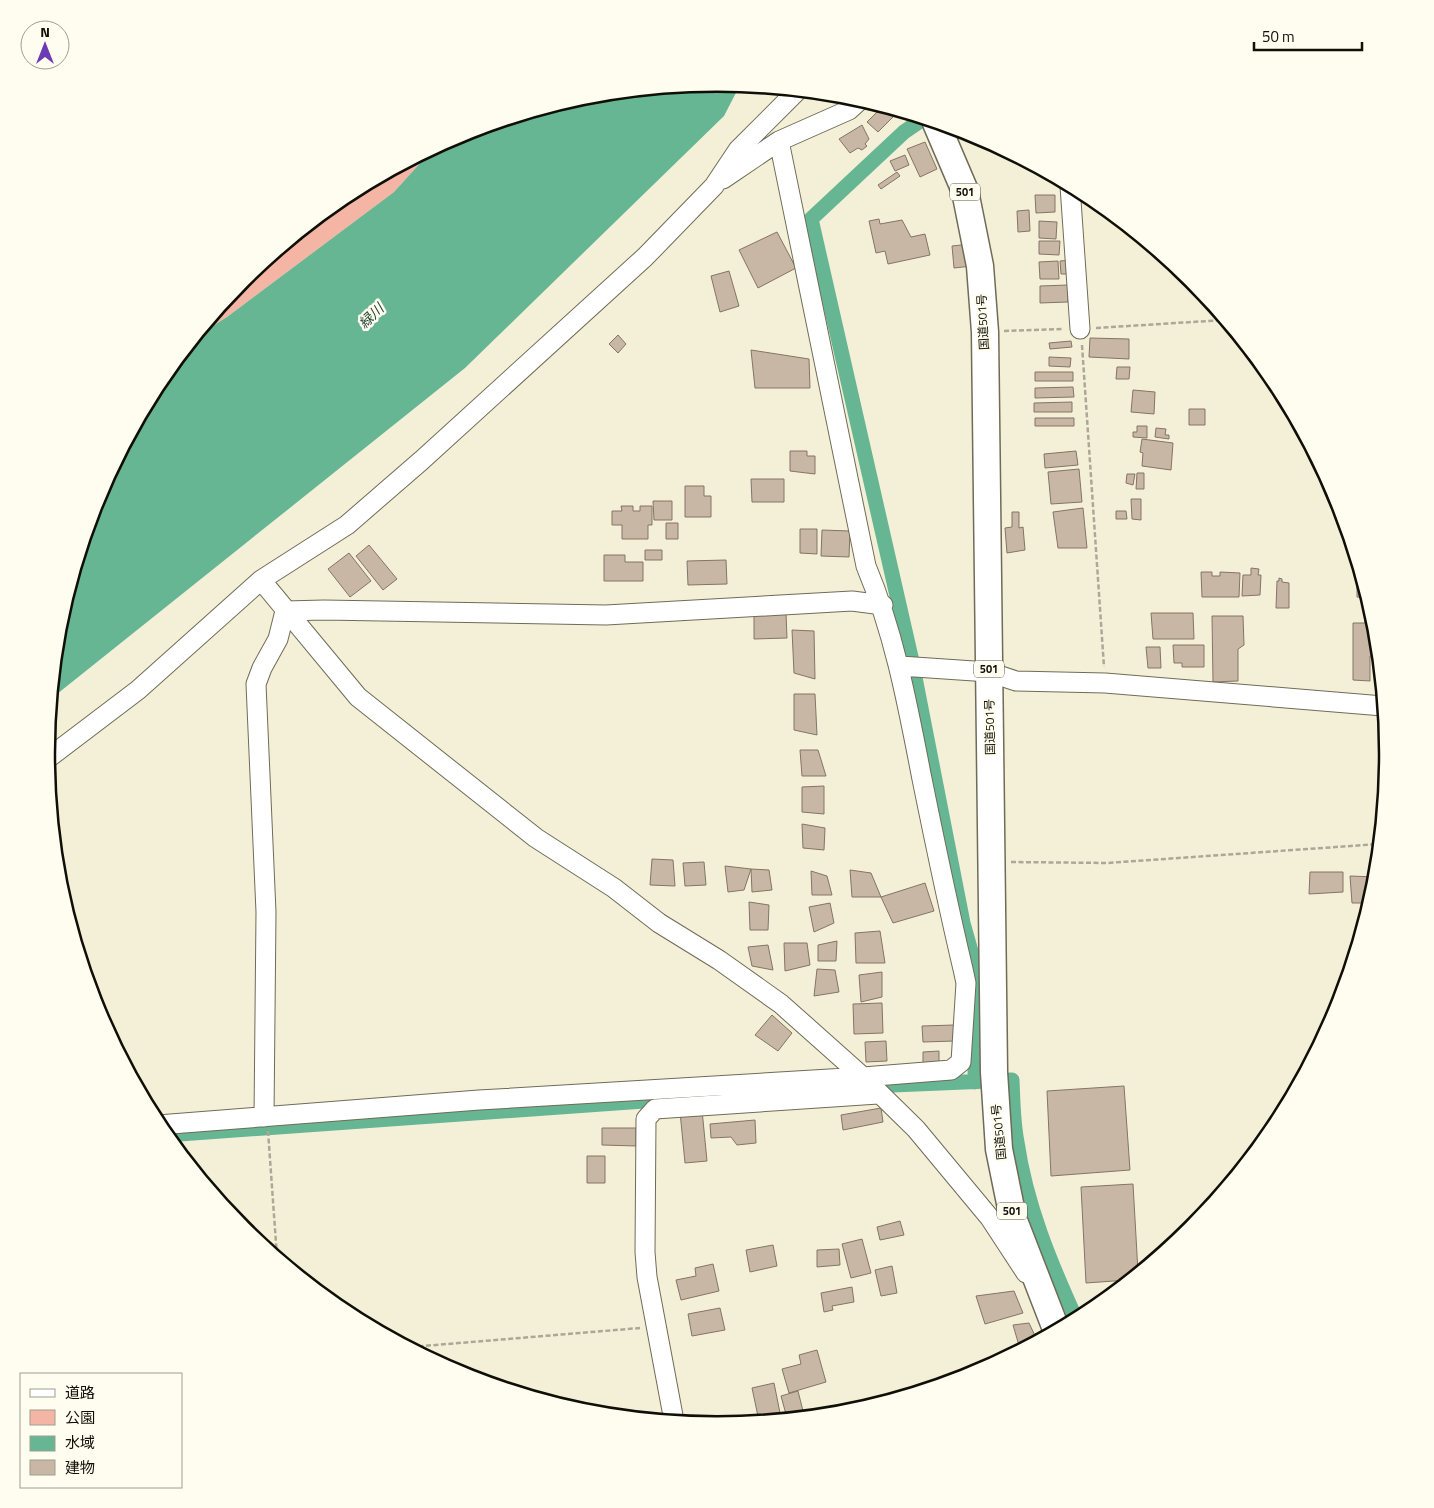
<svg xmlns="http://www.w3.org/2000/svg" width="1434" height="1508" viewBox="0 0 1434 1508" font-family="'Titillium Web','Noto Sans JP',sans-serif">
  <style>
    .green { fill: #f4b5a5 }
    .water { fill: #66b693 }
    .lines { fill: none; stroke-linecap: round; stroke-linejoin: round }
    .canal { stroke: #66b693; stroke-width: 15 }
    .building { fill: #c9b7a6; stroke: #847464 }
    .minor-casing { stroke: #6f6b57; stroke-width: 21 }
    .highway-casing { stroke: #6f6b57; stroke-width: 29 }
    .path { stroke: #aba895; stroke-width: 2.5; stroke-dasharray: 5 2.5; stroke-linecap: butt }
    .minor { stroke: #fff; stroke-width: 19 }
    .highway { stroke: #fff; stroke-width: 26 }
    .labels { text-anchor: middle; stroke-width: 5; stroke-linejoin: round; paint-order: stroke }
    .shield { fill: #fffdef; stroke: #58564d; stroke-width: 1 }
    .shield-label { font-size: 11px; font-weight: bold; fill: #100f07 }
    .street-label { font-size: 12px; fill: #100f07; stroke: #fffdef }
    .water-label { font-size: 14px; font-style: italic; fill: #1b3f2f; stroke: #fffdef }
    .rim { fill: none; stroke: #100f07; stroke-width: 2.5 }
  </style>
  <rect width="100%" height="100%" fill="#f4f0d8"/>
  <path class="green" d="M432,150L394,192L227,317L195,337L243,280L345,196Z"/>
  <path class="water" d="M717,83L740,85L724,116L465,368L52,698L59,623L97,497L159,381L195,337L227,317L394,192L432,150L461,134L586,96Z"/>
  <g class="lines">
    <path class="canal" d="M923,119L904,132L811,219L911,657L963,923L976,969L975,1082
      M893,1085L1012,1080C1013,1101 1013,1122 1017,1142C1026,1204 1050,1262 1076,1319
      M166,1135L672,1099"/>
  </g>
  <path class="building" d="M882,107L902,113L898,116L895,115L878,132L867,122Z
    M862,125L869,139L865,144L867,146L862,150L858,148L850,153L839,139Z
    M925,142L937,169L920,177L907,149Z
    M905,155L909,165L895,171L890,161Z
    M897,172L900,176L881,189L878,185Z
    M1035,195H1055V212L1036,213Z
    M1029,210L1030,231L1018,232L1017,211Z
    M879,219L880,224L902,220L911,237L925,234L930,255L888,264L885,251L876,253L869,221Z
    M1039,221L1057,222L1056,239L1039,238Z
    M777,232L796,268L758,288L739,250Z
    M1039,241H1060L1059,255L1039,254Z
    M970,244L972,266L954,268L952,246Z
    M1072,260L1073,274H1061L1060,261Z
    M1058,261L1059,279H1040L1039,262Z
    M729,271L739,306L720,312L711,276Z
    M1068,285V302L1040,303V286Z
    M618,335L626,344L618,353L609,344Z
    M1090,338L1129,339V359L1089,357Z
    M1071,341L1072,347L1050,349L1049,343Z
    M751,350L809,359L810,388H755Z
    M1049,357L1071,358L1070,367L1049,366Z
    M1117,367H1130L1129,379H1116Z
    M1035,372H1073V381H1035Z
    M1073,387L1074,397L1035,398V388Z
    M1133,390L1155,392L1154,414L1131,412Z
    M1072,402V412H1034V403Z
    M1189,409H1205V425H1189Z
    M1035,418H1074V426H1035Z
    M1137,426H1147V438L1133,437V432H1137Z
    M1156,428L1166,429L1165,435H1169V439L1155,437Z
    M1142,439L1173,443L1171,470L1142,466L1143,453L1140,452Z
    M790,451H807V456H815V474L790,471Z
    M1076,451L1078,465L1045,468L1044,454Z
    M1079,469L1082,502L1051,504L1048,472Z
    M1137,473H1144V489H1136Z
    M1127,474H1135L1133,485L1126,483Z
    M751,479H784V502H752Z
    M685,486H704V496H711V517H685Z
    M1131,499H1141V520L1132,519Z
    M653,501H672V520H654Z
    M621,506H633V511H640V506H652V525H648V539H622V525H612V511H622Z
    M1083,508L1087,548H1058L1053,512Z
    M1116,511H1126L1127,519H1116Z
    M1012,512H1019V528L1023,527L1025,550L1007,553L1005,528L1012,527Z
    M666,523H678V539H666Z
    M800,529H817V554L800,553Z
    M822,530L850,531L849,557L821,556Z
    M369,545L397,579L383,590L356,556Z
    M645,550H662V560H645Z
    M349,553L371,581L350,597L328,569Z
    M604,555H625V562H643V581H604Z
    M726,560L727,584L688,585L687,561Z
    M1251,568L1259,569L1258,575H1261L1260,595L1242,596L1243,575H1251Z
    M1357,571H1359L1367,598L1357,597Z
    M1201,572H1212V576H1220V572L1240,573L1239,597H1202Z
    M1279,578L1282,579V582L1289,583V608H1276L1277,581H1279Z
    M786,613L787,638L754,639V614Z
    M1151,613H1193L1194,639H1153Z
    M1212,616H1243L1244,645L1238,649V681L1213,682Z
    M1365,617H1373L1376,634V656H1370V681L1353,680V623H1365Z
    M792,630L814,631L815,679L794,673Z
    M1173,645H1204V667H1182V663H1174Z
    M1146,647H1160L1161,668H1148Z
    M794,694H815L817,735L794,730Z
    M800,750H818L826,776H802Z
    M824,786V814L802,812V787Z
    M802,824L825,828L824,850L803,848Z
    M652,859L673,860L675,886L650,885Z
    M704,862L706,885L685,886L683,863Z
    M725,866L751,869L744,890L728,892Z
    M751,869L769,870L772,890L752,892Z
    M850,870L871,873L881,897H852Z
    M811,871L827,876L832,895H812Z
    M1310,872H1343V892L1309,894Z
    M1350,876L1376,877L1369,903H1352Z
    M925,883L934,911L893,923L881,897Z
    M749,902L769,905L768,930H750Z
    M830,903L834,923L814,932L809,907Z
    M880,931L885,963H856L855,933Z
    M837,941L836,961H818V945Z
    M784,943H807L810,965L785,971Z
    M768,945L773,970L752,966L748,947Z
    M817,969L835,970L839,992L814,996Z
    M882,972V997L861,1002L859,975Z
    M882,1003L883,1033L854,1034L853,1004Z
    M772,1015L792,1033L778,1051L755,1035Z
    M954,1025L955,1041L923,1042L922,1026Z
    M886,1041L887,1061L866,1062L865,1042Z
    M939,1051V1064H923V1052Z
    M1124,1086L1130,1170L1051,1176L1047,1091Z
    M881,1108L883,1122L843,1130L841,1115Z
    M702,1110L707,1161L685,1163L680,1112Z
    M755,1120L756,1143L737,1145L731,1137L711,1138L710,1124Z
    M602,1128H636V1146L602,1145Z
    M587,1156H605V1183H587Z
    M1133,1184L1138,1272L1128,1280L1086,1283L1081,1187Z
    M900,1221L904,1235L880,1240L877,1227Z
    M862,1239L871,1273L851,1278L842,1244Z
    M773,1245L777,1266L750,1272L746,1250Z
    M839,1249L840,1265L817,1267V1250Z
    M713,1264L719,1291L681,1300L676,1280L696,1276L695,1268Z
    M892,1266L897,1293L881,1296L875,1270Z
    M852,1287L854,1302L832,1306L833,1310L824,1312L821,1293Z
    M1014,1291L1023,1313L985,1324L976,1296Z
    M720,1308L725,1330L692,1336L688,1314Z
    M1029,1323L1037,1340L1020,1349L1013,1325Z
    M817,1350L826,1382L789,1393L782,1369L801,1364L799,1355Z
    M774,1383L781,1418L759,1421L752,1388Z
    M798,1391L804,1415L787,1418L781,1396Z"/>
  <g class="lines">
    <g class="minor-casing">
      <path id="minor" d="M723,179L779,141L849,110L860,100
        M1070,186L1080,329
        M261,580L358,697L536,838L614,888L659,923L719,960L781,1004L863,1077L916,1129L990,1218L1026,1273
        M285,611L324,610L606,615L852,601L883,605
        M900,666L989,672L1016,681L1105,683L1383,706
        M47,759L138,690L261,580L347,525L422,460L645,257L714,186L738,150L797,91
        M264,1117L266,912L256,684L262,668L278,639L285,611
        M158,1125L479,1100L863,1077L951,1070L961,1062L966,983L963,969C948,906 935,843 922,779C908,707 895,635 866,566L779,141
        M674,1421L647,1277L645,1252L646,1119L655,1109L878,1094"/>
    </g>
    <g class="highway-casing">
      <path id="highway" d="M936,123L965,191L980,266L985,332L994,1072L999,1149L1013,1218L1056,1329"/>
    </g>
    <path class="path" d="M1096,328L1224,320
      M1004,331L1063,329
      M1082,345L1104,667
      M1011,862L1107,863L1379,844
      M268,1131L277,1257
      M411,1347L640,1328"/>
    <use href="#minor" class="minor"/>
    <use href="#highway" class="highway"/>
  </g>
  <g class="labels">
    <g class="shield">
      <rect x="950" y="183.5" width="30" height="17" rx="4"/>
      <rect x="974" y="660.5" width="30" height="17" rx="4"/>
      <rect x="997" y="1202.5" width="30" height="17" rx="4"/>
    </g>
    <g class="shield-label">
      <text x="965" y="196">501</text>
      <text x="989" y="673">501</text>
      <text x="1012" y="1215">501</text>
    </g>
    <g class="street-label">
      <text transform="translate(983 322) rotate(-93)" y="4">国道501号</text>
      <text transform="translate(990 727) rotate(-91)" y="4">国道501号</text>
      <text transform="translate(999 1132) rotate(-96)" y="4">国道501号</text>
    </g>
    <g class="water-label">
      <text transform="translate(371 316) rotate(-44)" y="5">緑川</text>
    </g>
  </g>
  <path d="M0 0H1434V1508H0ZM55 754a662 662 0 1 1 1324 0a662 662 0 1 1-1324 0Z" fill="#fffdef" fill-rule="evenodd"/>
  <path class="rim" d="M55 754a662 662 0 1 1 1324 0a662 662 0 1 1-1324 0Z"/>
  <rect x="20" y="1373" width="162" height="115" fill="#fffdef" stroke="#9f9e92"/>
  <rect x="30" y="1389" width="25" height="8" fill="#ffffff" stroke="#9f9e92"/>
  <text x="65" y="1398" font-size="15" fill="#100f07">道路</text>
  <rect x="30" y="1410" width="25" height="15" fill="#f4b5a5" stroke="#9f9e92"/>
  <text x="65" y="1423" font-size="15" fill="#100f07">公園</text>
  <rect x="30" y="1436" width="25" height="15" fill="#66b693" stroke="#9f9e92"/>
  <text x="65" y="1448" font-size="15" fill="#100f07">水域</text>
  <rect x="30" y="1460" width="25" height="15" fill="#c9b7a6" stroke="#9f9e92"/>
  <text x="65" y="1473" font-size="15" fill="#100f07">建物</text>
  <g transform="translate(45 45)"><circle r="24" fill="#fffdef" stroke="#9f9e92"/>
  <path d="M0-4L9 19L0 12L-9 19Z" fill="#6c3bb3"/>
  <text y="-8" font-size="14" font-weight="bold" text-anchor="middle" fill="#100f07">N</text>
  </g>
  <path d="M1254 42v8h108v-8" fill="none" stroke="#100f07" stroke-width="2.5"/>
  <text x="1262" y="42" font-size="15" fill="#100f07" stroke="#fffdef" stroke-width="4" paint-order="stroke">50 m</text>
</svg>
